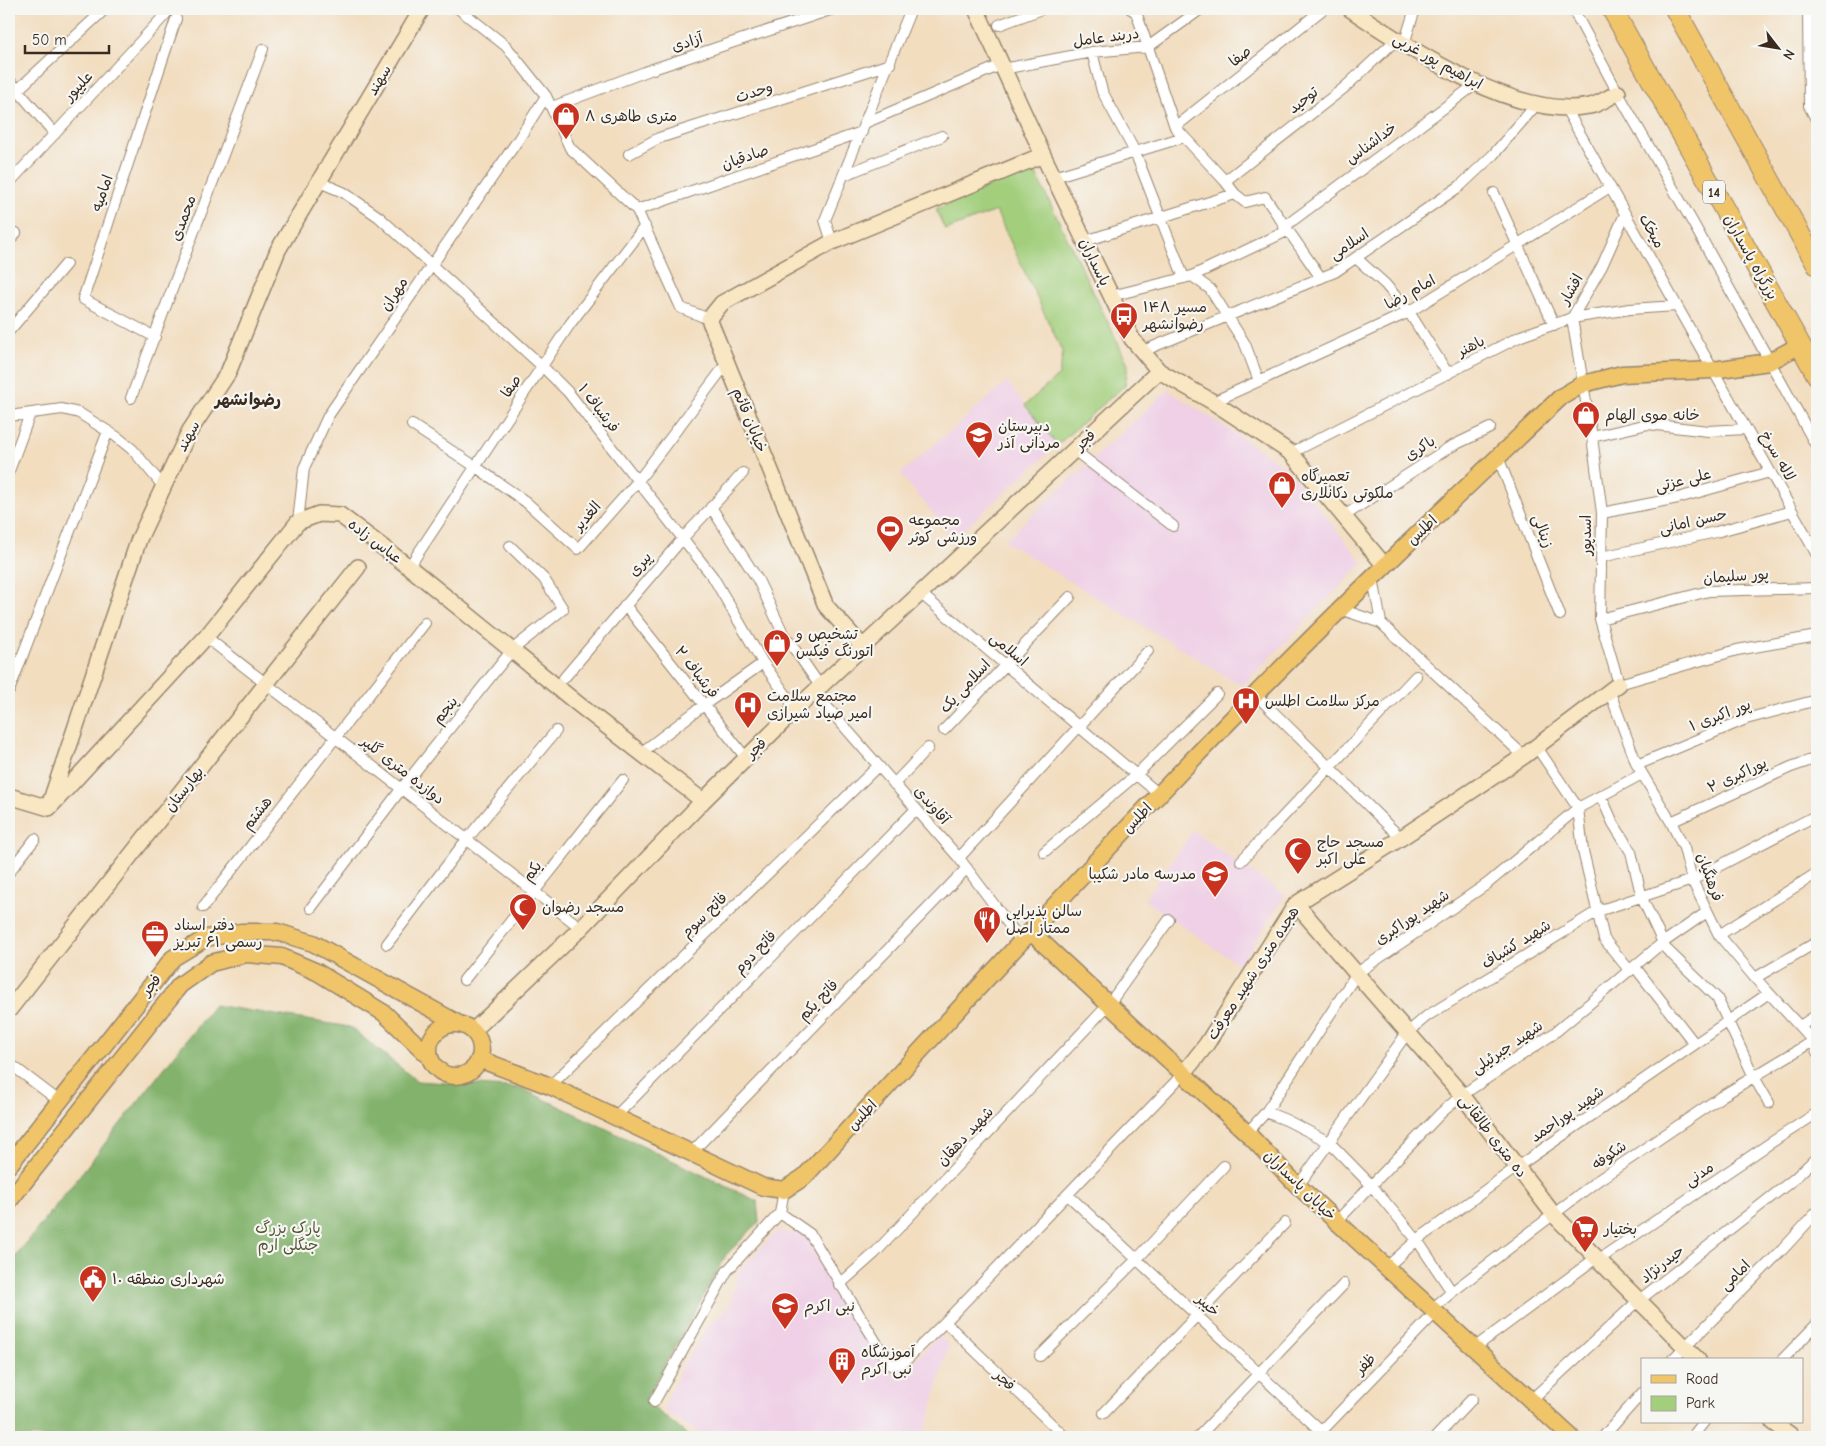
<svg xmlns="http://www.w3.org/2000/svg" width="1826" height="1446" viewBox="0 0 1826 1446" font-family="'Comic Neue','Playpen Sans Arabic',sans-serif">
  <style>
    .built { fill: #efd0e6 }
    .green { fill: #a3cf7d; stroke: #6f7c4e }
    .forest { fill: #82b26c; stroke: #5e6e45 }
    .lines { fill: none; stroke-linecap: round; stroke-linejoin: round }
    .street-casing { stroke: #96846e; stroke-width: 12 }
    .secondary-casing { stroke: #96846e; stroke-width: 18 }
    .primary-casing { stroke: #96846e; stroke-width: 19 }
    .highway-casing { stroke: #96846e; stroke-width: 22 }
    .street { stroke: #fff; stroke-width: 10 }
    .secondary { stroke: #f9e7c3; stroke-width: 15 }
    .primary { stroke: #f0c469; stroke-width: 16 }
    .highway { stroke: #f0c469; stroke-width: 20 }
    .labels { text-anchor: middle; stroke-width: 4.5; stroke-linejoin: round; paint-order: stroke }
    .shield { fill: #f6f6f2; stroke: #73675e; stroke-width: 1 }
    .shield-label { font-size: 14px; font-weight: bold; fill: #3b2a1e }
    .street-label { font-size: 15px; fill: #3b2a1e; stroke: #f6f6f2 }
    .poi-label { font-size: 15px; fill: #3b2a1e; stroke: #f6f6f2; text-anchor: start }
    .park-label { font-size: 15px; fill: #555336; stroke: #f6f6f2 }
    .neighbourhood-label { font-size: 16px; font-weight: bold; fill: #3b2a1e; stroke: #f6f6f2 }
  </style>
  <rect width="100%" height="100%" fill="#f6f6f2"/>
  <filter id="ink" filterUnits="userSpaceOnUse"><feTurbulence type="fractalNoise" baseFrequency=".02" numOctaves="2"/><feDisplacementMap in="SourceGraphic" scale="10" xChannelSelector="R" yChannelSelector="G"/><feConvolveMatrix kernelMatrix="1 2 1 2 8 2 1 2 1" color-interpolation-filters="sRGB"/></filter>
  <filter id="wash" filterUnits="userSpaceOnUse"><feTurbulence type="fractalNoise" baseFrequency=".0096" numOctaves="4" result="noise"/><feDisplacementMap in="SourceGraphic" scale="20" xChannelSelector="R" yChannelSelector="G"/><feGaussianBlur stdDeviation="1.12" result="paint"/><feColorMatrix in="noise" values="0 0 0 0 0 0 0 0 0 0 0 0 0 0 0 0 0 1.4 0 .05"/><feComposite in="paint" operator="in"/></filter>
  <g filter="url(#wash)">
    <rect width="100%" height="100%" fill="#f2ddbf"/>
    <path class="built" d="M1007,382L1057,445L954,538L900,474Z
      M1168,390L1286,467L1363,563L1242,686L1004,541Z
      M1193,831L1285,895L1240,965L1144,900Z
      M777,1231L806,1235L888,1370L907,1369L939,1335L949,1345L924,1437H705L663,1410L680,1370L710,1324L730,1305L739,1271Z"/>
    <path class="green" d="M1033,168L1128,364L1125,385L1057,445L1025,405L1059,375L1063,353L996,211L945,230L936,209Z"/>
    <path class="forest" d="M214,1005L350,1027L417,1081L521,1088L757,1201L759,1222L726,1255L645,1401L690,1437H9V1265Z"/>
  </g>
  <g filter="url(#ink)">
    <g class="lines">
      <g class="street-casing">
        <path id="street" d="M459,9L506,46L546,96L570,148L637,210L681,308L709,319
          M1131,9L1136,12L1175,127L1225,181L1235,194L1245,202L1265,197L1321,278
          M1573,9L1618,93L1693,223L1817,447
          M1808,9L1809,106L1817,121
          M9,11L11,9
          M999,25L1042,9
          M1404,44L1415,9
          M1092,52L1102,91L1135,152L1184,278
          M1003,69L1092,52L1148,47L1201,9
          M9,80L55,134
          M9,98L105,9
          M552,107L650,70L833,9
          M1565,107L1817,555
          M865,123L1001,65
          M1175,127L1323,9
          M629,154L659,138L890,64
          M844,175L942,136
          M1054,177L1184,137
          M1225,181L1344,88L1397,39
          M319,182L343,192L379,217L542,366L568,392L713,577L763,663L796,709
          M9,183L165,15L169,9
          M1494,193L1554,325
          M637,210L862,132
          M1625,214L1602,266L1572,318L1592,437L1602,513L1600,619L1619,684L1737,650L1817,636
          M1284,227L1476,84
          M9,241L16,233
          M1085,241L1235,194
          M832,242L825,220L911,9
          M1356,258L1385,284L1409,312L1448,374
          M1192,276L1210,289L1245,344L1259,381
          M1111,296L1192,276L1287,231
          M9,331L66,264
          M155,337L83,299L176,19
          M1143,351L1335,272L1460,186L1493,155L1536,105
          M131,398L263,49
          M1213,402L1409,312L1610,187
          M9,416L62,409L79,413L117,437L133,450L163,486
          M412,425L476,467L526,502L578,549L638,481L727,363
          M1592,437L1648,424L1708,431L1746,429
          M1074,450L1173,526
          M1291,453L1521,336L1572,318L1630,309L1677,306
          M1498,457L1560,615
          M9,471L30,414
          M711,507L758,580L782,631L820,686
          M1602,513L1678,498L1770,472
          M1344,516L1450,447L1490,428
          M298,522L304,468L328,416L518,140L546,96
          M1601,557L1716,532L1792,511
          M409,567L570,324L645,226
          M920,593L1159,794
          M625,605L746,758
          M1340,609L1381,623L1373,578
          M1600,619L1709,591L1817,588
          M1381,623L1524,756
          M206,637L581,928
          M564,678L683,538L743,473
          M1609,690L1637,765L1671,822L1684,848L1692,880L1719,935L1755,978L1813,1041L1817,1052
          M9,691L108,431
          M814,692L959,858L1022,942
          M1255,694L1401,838
          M944,730L1070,597
          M1536,746L1578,808L1583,851L1604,939L1630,971
          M642,752L704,705L763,663
          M1637,765L1746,719L1817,700
          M894,784L928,748
          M1601,796L1613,823L1631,852L1642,898L1663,943
          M1671,822L1791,767L1817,758
          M1044,852L1136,775L1217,694
          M959,858L1148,651
          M1241,861L1416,676
          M9,872L35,839
          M203,907L425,623
          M311,908L402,788L512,650L563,609L544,579L510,546
          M1719,935L1817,873
          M387,944L467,839L556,731
          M1661,944L1717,998L1754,1077L1769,1103
          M1635,967L1694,1043
          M1755,978L1817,942
          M464,980L623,780
          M1800,1026L1817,1015
          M9,1063L59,1101
          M550,1086L878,766
          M1266,1112L1286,1120L1329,1142L1371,1185L1417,1240L1452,1292
          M616,1116L916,809
          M1247,1133L1266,1112L1357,973L1487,884L1578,808L1642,774
          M691,1153L967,868
          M1298,1186L1407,1033L1427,1016L1598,911L1692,880L1817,815
          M1068,1195L1327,1437
          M780,1213L810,1234L890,1365L903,1363L945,1322L1184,1073
          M1337,1221L1441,1113L1462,1095L1553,1034L1661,944L1707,912
          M1598,1260L1769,1144L1817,1113
          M1387,1267L1417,1240L1517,1167L1769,993
          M839,1285L875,1253L1109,1004L1169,920
          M1432,1309L1452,1292L1597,1181L1722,1096L1813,1041
          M945,1322L1065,1437
          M1474,1348L1596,1258
          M1040,1356L1137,1259L1224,1166
          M1672,1360L1783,1249L1817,1212
          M1782,1360L1817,1324
          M1531,1400L1638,1301L1794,1179L1817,1157
          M654,1402L727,1271L780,1213L784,1190
          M1104,1413L1285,1223
          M1198,1437L1344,1284
          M1316,1437L1436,1312
          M1436,1437L1472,1399
          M1603,1437L1642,1393
          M1692,1437L1704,1422"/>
      </g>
      <g class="secondary-casing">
        <path id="secondary" d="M976,9L1043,155L1132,339L1159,371L1213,402L1291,453L1385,566
          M1350,9C1409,48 1516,121 1590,106C1599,104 1609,97 1618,93
          M862,646L826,606L709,319L722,303L832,242L1043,155
          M9,796L49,808L206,637L298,522L319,514L340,515L409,567L578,704L703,801
          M50,803L139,539L189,432L228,373L278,250L422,9
          M1296,904L1462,1095L1554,1215L1698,1360
          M9,1010L358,567
          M473,1031L581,928L703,801L796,709L1159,371
          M1184,1073L1206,1045L1296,904L1401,838L1524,756L1619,684
          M1773,1422L1793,1437"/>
      </g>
      <g class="primary-casing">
        <path id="primary" d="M1031,932L1247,1133L1298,1186L1571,1437
          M429 1050a26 26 0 1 1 52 0a26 26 0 1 1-52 0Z
          M479,1059L550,1086L763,1187L784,1190L804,1177C954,1015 1102,851 1256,694C1355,593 1458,495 1561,397L1583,384L1622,374L1713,370L1769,362L1800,345
          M9,1165L173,958L206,938L241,932H277L313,943L459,1024
          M9,1201L180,985L211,963L246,954L282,957L317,972L384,1013L429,1056"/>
      </g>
      <g class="highway-casing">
        <path id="highway" d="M1612,9L1817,375
          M1675,9L1817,265"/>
      </g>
      <use href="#street" class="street"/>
      <use href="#secondary" class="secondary"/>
      <use href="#primary" class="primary"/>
      <use href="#highway" class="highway"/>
    </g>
  </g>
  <defs>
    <g id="shop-pin" transform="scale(1.4375)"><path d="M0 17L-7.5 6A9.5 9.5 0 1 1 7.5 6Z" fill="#c8321e" stroke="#f6f6f2"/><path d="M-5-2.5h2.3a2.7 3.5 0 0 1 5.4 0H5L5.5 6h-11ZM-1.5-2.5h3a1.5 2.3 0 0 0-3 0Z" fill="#fff"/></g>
    <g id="bus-pin" transform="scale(1.4375)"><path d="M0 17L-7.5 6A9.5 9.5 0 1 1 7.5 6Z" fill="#c8321e" stroke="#f6f6f2"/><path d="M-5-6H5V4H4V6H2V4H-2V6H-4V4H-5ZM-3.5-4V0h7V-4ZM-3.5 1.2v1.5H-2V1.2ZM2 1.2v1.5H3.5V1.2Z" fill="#fff"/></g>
    <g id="school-pin" transform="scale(1.4375)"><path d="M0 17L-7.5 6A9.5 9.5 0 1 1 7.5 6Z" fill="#c8321e" stroke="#f6f6f2"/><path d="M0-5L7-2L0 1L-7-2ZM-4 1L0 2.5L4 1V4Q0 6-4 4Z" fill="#fff"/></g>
    <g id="stadium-pin" transform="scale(1.4375)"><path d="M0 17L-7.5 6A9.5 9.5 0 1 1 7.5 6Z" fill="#c8321e" stroke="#f6f6f2"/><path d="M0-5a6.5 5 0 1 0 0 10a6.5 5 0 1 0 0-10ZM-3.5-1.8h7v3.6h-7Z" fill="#fff"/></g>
    <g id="hospital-pin" transform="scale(1.4375)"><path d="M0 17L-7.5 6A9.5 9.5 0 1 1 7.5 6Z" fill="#c8321e" stroke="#f6f6f2"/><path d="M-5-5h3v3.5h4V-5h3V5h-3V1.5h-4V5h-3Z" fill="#fff"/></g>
    <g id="mosque-pin" transform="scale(1.4375)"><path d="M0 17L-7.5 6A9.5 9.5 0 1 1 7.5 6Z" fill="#c8321e" stroke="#f6f6f2"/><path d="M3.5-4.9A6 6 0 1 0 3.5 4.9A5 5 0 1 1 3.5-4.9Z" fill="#fff"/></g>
    <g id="restaurant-pin" transform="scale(1.4375)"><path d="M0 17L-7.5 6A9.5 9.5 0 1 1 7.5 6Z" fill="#c8321e" stroke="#f6f6f2"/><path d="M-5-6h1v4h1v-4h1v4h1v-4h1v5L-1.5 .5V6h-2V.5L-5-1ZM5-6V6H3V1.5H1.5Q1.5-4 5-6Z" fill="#fff"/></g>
    <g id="office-pin" transform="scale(1.4375)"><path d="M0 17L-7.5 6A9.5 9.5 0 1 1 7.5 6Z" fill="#c8321e" stroke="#f6f6f2"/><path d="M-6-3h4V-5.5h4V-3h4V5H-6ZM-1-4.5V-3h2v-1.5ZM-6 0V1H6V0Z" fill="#fff"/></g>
    <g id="supermarket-pin" transform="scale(1.4375)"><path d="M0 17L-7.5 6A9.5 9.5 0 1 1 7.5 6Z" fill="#c8321e" stroke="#f6f6f2"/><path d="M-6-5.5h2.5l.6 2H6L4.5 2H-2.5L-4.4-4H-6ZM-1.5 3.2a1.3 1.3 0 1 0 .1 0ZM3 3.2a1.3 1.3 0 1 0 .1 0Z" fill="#fff"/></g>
    <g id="civic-pin" transform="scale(1.4375)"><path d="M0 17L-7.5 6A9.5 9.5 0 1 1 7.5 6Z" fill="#c8321e" stroke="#f6f6f2"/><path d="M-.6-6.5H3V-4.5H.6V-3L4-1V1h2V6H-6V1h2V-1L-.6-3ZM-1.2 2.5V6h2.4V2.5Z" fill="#fff"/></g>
    <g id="building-pin" transform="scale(1.4375)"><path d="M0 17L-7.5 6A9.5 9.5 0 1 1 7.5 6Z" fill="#c8321e" stroke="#f6f6f2"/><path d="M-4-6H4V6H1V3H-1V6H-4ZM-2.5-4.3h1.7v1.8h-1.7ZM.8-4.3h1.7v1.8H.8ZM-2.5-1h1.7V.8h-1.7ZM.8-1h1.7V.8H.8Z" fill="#fff"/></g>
  </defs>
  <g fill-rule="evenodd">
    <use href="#shop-pin" x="566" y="116"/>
    <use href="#bus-pin" x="1124" y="316"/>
    <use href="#shop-pin" x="1586" y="415"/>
    <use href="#school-pin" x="979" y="435"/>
    <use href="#shop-pin" x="1282" y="485"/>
    <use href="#stadium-pin" x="890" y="529"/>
    <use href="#shop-pin" x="777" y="643"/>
    <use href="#hospital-pin" x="1246" y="701"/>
    <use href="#hospital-pin" x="748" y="705"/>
    <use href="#mosque-pin" x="1298" y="851"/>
    <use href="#school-pin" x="1215" y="874"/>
    <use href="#mosque-pin" x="523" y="907"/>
    <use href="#restaurant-pin" x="987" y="920"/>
    <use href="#office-pin" x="155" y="934"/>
    <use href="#supermarket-pin" x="1585" y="1229"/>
    <use href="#civic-pin" x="93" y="1279"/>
    <use href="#school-pin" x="785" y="1306"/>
    <use href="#building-pin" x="842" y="1361"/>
  </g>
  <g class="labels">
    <rect class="shield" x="1703" y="180.5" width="22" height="23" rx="4"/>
    <g class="shield-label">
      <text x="1714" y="197">14</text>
    </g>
    <g class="street-label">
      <text transform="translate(1106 37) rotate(-7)" y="5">دربند عامل</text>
      <text transform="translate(687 42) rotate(-18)" y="5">آزادی</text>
      <text transform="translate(1240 56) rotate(-39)" y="5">صفا</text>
      <text transform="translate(1438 61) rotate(29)" y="5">ابراهیم پور غربی</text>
      <text transform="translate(379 80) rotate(-59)" y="5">سهند</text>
      <text transform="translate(78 86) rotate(-47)" y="5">علیپور</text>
      <text transform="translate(754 92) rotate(-18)" y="5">وحدت</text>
      <text transform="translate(1303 100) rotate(-38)" y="5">توحید</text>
      <text transform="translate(1371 143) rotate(-37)" y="5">خداشناس</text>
      <text transform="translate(745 157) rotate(-19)" y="5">صادقیان</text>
      <text transform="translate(102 193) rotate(-71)" y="5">امامیه</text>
      <text transform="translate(183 218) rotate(-69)" y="5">محمدی</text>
      <text transform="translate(1652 231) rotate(61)" y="5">میخک</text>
      <text transform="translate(1349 244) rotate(-34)" y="5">اسلامی</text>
      <text transform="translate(1751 257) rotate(61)" y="5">بزرگراه پاسداران</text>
      <text transform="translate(1095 262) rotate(64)" y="5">پاسداران</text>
      <text transform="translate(1571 289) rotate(-60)" y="5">افشار</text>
      <text transform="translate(1410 292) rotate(-29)" y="5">امام رضا</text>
      <text transform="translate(394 294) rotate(-56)" y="5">مهران</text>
      <text transform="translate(1471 346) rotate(-27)" y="5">باهنر</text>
      <text transform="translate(511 386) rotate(-56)" y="5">صفا</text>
      <text transform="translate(599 408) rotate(52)" y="5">فرشباف ۱</text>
      <text transform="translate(750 420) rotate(68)" y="5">خیابان قائم</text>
      <text transform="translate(188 436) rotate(-62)" y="5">سهند</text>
      <text transform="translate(1085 440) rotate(-43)" y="5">فجر</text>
      <text transform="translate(1420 448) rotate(-33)" y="5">باکری</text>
      <text transform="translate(1778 456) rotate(60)" y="5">لاله سرخ</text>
      <text transform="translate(1683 480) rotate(-14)" y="5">علی عزتی</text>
      <text transform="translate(587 516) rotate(-49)" y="5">الغدیر</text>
      <text transform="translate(1693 521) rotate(-13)" y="5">حسن امانی</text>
      <text transform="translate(1422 530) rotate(-44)" y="5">اطلس</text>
      <text transform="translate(1543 531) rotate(69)" y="5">زینالی</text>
      <text transform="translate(1586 535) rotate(-90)" y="5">اسدپور</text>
      <text transform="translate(375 541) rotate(37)" y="5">عباس زاده</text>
      <text transform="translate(640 564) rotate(-49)" y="5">پیری</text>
      <text transform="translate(1736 576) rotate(-4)" y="5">پور سلیمان</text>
      <text transform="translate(1009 649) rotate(40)" y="5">اسلامی</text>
      <text transform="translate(697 672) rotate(52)" y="5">فرشباف ۲</text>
      <text transform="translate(965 686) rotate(-47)" y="5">اسلامی یک</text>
      <text transform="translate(445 710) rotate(-51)" y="5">پنجم</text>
      <text transform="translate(1720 715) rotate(-21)" y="5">پور اکبری ۱</text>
      <text transform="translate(756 748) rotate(-44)" y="5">فجر</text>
      <text transform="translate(403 770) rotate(38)" y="5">دوازده متری گلپر</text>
      <text transform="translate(1737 775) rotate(-25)" y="5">پوراکبری ۲</text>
      <text transform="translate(184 789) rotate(-52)" y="5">بهارستان</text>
      <text transform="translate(932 805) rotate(49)" y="5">آقاوندی</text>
      <text transform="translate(257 813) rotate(-52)" y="5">هشتم</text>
      <text transform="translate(1137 818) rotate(-47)" y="5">اطلس</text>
      <text transform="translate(532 871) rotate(-52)" y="5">یکم</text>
      <text transform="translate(1710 877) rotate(70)" y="5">فرهنگیان</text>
      <text transform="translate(704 915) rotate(-44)" y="5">فاتح سوم</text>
      <text transform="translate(1412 917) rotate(-34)" y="5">شهید پوراکبری</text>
      <text transform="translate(1516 944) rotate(-32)" y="5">شهید کشباف</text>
      <text transform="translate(755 952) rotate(-46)" y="5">فاتح دوم</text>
      <text transform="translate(1253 973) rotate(-57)" y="5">هجده متری شهید معرفت</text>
      <text transform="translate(151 985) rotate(-51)" y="5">فجر</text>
      <text transform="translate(818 1000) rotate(-46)" y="5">فاتح یکم</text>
      <text transform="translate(1507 1047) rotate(-34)" y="5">شهید جبرئیلی</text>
      <text transform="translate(1567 1114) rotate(-35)" y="5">شهید پوراحمد</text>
      <text transform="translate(862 1115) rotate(-47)" y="5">اطلس</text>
      <text transform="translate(965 1136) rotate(-47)" y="5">شهید دهقان</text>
      <text transform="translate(1493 1136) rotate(52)" y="5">ده متری طالقانی</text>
      <text transform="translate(1609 1155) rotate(-35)" y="5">شکوفه</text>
      <text transform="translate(1699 1174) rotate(-34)" y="5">مدنی</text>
      <text transform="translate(1300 1185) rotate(44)" y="5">خیابان پاسداران</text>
      <text transform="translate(1662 1264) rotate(-38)" y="5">حیدرنژاد</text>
      <text transform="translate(1735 1275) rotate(-45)" y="5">امامی</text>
      <text transform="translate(1208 1305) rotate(43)" y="5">خیبر</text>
      <text transform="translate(1365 1364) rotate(-46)" y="5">ظفر</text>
      <text transform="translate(1005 1380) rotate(44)" y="5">فجر</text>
    </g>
    <g class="poi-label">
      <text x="585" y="121">۸ متری طاهری</text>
      <text x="1143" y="312">مسیر ۱۴۸<tspan x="1143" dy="17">رضوانشهر</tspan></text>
      <text x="1605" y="420">خانه موی الهام</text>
      <text x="998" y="431">دبیرستان<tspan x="998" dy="17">مردانی آذر</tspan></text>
      <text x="1301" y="481">تعمیرگاه<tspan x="1301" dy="17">ملکوتی دکانلاری</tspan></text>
      <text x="909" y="525">مجموعه<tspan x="909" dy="17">ورزشی کوثر</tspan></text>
      <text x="796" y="639">تشخیص و<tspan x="796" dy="17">اتورنگ فیکس</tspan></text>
      <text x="767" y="701">مجتمع سلامت<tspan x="767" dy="17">امیر صیاد شیرازی</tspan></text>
      <text x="1265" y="706">مرکز سلامت اطلس</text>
      <text x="1317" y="847">مسجد حاج<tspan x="1317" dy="17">علی اکبر</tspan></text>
      <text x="1196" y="879" text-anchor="end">مدرسه مادر شکیبا</text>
      <text x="542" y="912">مسجد رضوان</text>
      <text x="1006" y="916">سالن پذیرایی<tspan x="1006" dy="17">ممتاز اصل</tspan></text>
      <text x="174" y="930">دفتر اسناد<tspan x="174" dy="17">رسمی ۶۱ تبریز</tspan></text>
      <text x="1604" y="1234">بختیار</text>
      <text x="112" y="1284">شهرداری منطقه ۱۰</text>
      <text x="804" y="1311">نبی اکرم</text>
      <text x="861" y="1357">آموزشگاه<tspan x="861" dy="17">نبی اکرم</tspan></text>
    </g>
    <g class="park-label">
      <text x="288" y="1233">پارک بزرگ<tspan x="288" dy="17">جنگلی ارم</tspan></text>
    </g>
    <g class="neighbourhood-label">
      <text x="248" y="405">رضوانشهر</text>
    </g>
  </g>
  <rect width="1826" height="1446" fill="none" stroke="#f6f6f2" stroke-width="30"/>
  <rect x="1641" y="1358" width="162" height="65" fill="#f6f6f2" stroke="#aba49d"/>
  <rect x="1651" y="1375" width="25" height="8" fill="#f0c469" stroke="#aba49d"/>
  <text x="1686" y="1384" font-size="15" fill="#3b2a1e">Road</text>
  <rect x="1651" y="1396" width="25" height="15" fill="#a3cf7d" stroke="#aba49d"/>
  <text x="1686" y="1408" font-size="15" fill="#3b2a1e">Park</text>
  <g transform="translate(1778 48) rotate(121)" stroke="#f6f6f2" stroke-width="4" paint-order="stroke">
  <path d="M0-4L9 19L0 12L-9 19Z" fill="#3b2a1e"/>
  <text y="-8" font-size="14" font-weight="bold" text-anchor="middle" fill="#3b2a1e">N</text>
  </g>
  <path d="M25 45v8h84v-8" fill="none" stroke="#3b2a1e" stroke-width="2.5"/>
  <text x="32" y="45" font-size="15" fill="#3b2a1e" stroke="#f6f6f2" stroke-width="4" paint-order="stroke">50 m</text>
</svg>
